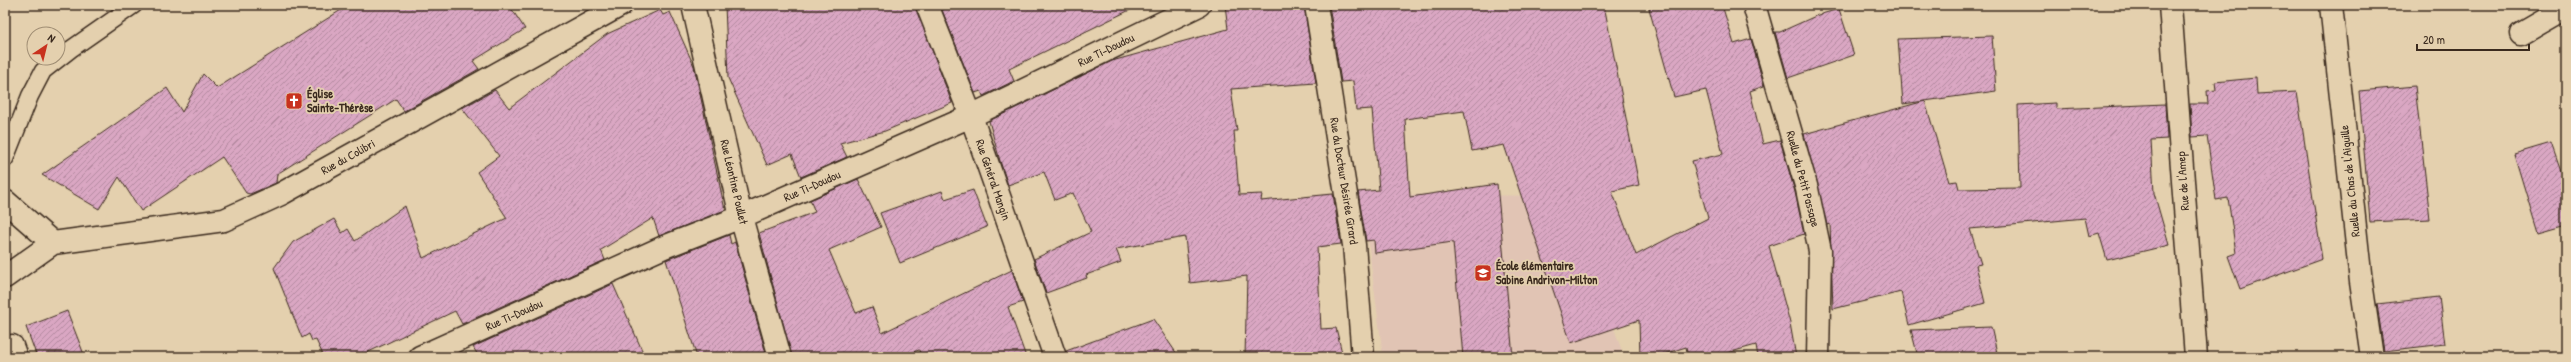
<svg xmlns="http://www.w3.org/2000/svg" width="2571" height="362" viewBox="0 0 2571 362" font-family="'Patrick Hand',sans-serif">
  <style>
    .built { fill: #e1c4b4 }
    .building { fill: url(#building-hatch); stroke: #3b2a1e }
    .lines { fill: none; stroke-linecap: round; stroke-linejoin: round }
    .lane-casing { stroke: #3b2a1e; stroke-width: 19 }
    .street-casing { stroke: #3b2a1e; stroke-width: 25 }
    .lane { stroke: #e4d0ae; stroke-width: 16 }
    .street { stroke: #e4d0ae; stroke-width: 22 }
    .labels { text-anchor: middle; stroke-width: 3.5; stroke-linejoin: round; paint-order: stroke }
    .street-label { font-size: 12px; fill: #3b2a1e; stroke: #e4d0ae }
    .poi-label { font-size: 12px; font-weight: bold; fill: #3b2a1e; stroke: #e4d0ae; text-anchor: start }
  </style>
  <defs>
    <pattern id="building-hatch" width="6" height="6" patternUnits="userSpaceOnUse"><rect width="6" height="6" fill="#daa7c3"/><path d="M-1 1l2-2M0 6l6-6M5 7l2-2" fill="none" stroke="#b2889e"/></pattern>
  </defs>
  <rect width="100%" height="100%" fill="#e4d0ae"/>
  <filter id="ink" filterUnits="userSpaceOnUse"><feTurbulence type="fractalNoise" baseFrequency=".025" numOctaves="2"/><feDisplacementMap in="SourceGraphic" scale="8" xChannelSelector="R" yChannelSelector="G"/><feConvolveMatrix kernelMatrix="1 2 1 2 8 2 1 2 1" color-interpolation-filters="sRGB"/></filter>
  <g filter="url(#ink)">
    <path class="built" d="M1362,194L1567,196L1622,351L1614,357H1383Z"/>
    <path class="building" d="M349,5H509L525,29L473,61L479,69L404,111L396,99L277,174L276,183L250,194L246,193L222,157L141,211L119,177L99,209L42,175L167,88L182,112L203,74L217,88Z
      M725,5H915L952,103L885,131L840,143L847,157L801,177L792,154L767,165L728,78Z
      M940,5H1140L1009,69L1014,81L983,96L981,91L975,93Z
      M1225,5H1304L1316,83L1231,89L1237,131H1234L1239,195L1262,194L1261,201L1333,194L1341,244L1317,247L1321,329L1336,328L1343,357H1245L1247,276L1190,283L1185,237L1116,249L1121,262L1086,275L1087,278L1046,293L1034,259L1091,232L1073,193L1055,200L1044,172L1008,185L1000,161L989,121L1112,61L1228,29Z
      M1329,5H1604L1639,185L1612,191L1636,255L1708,218L1692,161L1723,154L1706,90L1674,97L1648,5H1722L1734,44L1751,39L1764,86L1750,91L1763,144L1780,140L1795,192L1804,234L1769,246L1790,323L1796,357H1758L1756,345L1713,357H1688L1686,347L1654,357H1640L1639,320L1571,343L1504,145L1472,151L1464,111L1405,119L1410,197L1497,184L1513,357H1463L1453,242L1375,253L1374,240L1366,241L1358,192L1379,190L1372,109L1356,110L1353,81L1341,82Z
      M1839,9L1854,55L1788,78L1775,32H1780L1818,15Z
      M660,10L663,15L670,12L694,66L725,210L659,236L653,218L601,250L605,260L462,324L455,311L358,357H324L316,340L312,341L309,334L302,338L274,268L293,242L334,219L342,233L348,229L355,241L405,206L423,258L507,218L477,172L499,156L462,108L495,90L509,108L607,34Z
      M1992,36L1996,91L1903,104L1898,39Z
      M2256,78L2257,94L2297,92L2322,259L2240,289L2228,256L2236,253L2228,198L2216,200L2207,136L2192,137L2190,104H2208L2207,91L2216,90L2215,82Z
      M2415,86L2430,219L2370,222L2359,91Z
      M1925,101L1949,182L1957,181L1959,189L2020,188L2018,105L2056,103V109L2165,104L2167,139L2151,140L2154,193L2169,245L2107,260L2099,233L2089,236L2085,218L1970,229L1981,264L1976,265L1985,303L1909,325L1901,292L1833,309L1830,224L1827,225L1804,134Z
      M2551,143L2566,186V225L2538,233L2514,154Z
      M858,179L881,227L829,250L856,313L872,307L882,333L1012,270L1023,302L1008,307L1026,357H921L919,350L898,357H792L759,233L815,212L810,200Z
      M973,190L987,227L900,263L880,213L942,191L945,199Z
      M729,235L731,244L735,242L767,357H697L666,260Z
      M613,284L645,357H479L473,347Z
      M2439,297L2445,344L2384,351L2377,304Z
      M67,311L85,357H37L26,327Z
      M1153,319L1179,357H1067L1066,351Z
      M1991,327L1998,357H1918L1911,330Z"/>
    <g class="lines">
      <g class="lane-casing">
        <path id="lane" d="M5,159L30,96L43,71L71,49L134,5"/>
      </g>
      <g class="street-casing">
        <path id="street" d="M693,5L741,217L780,357
          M927,5L971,116L1055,357
          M1316,5L1354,245L1363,357
          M1754,5L1807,189L1820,251L1818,357
          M2170,5L2196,357
          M2331,5L2361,282L2372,357
          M2521,34L2566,8
          M5,201L53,243
          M5,277L53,243L224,220L281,194L621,5
          M12,346L16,357
          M420,357L664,247L741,217L971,116L1199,5"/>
      </g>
      <use href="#lane" class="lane"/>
      <use href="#street" class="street"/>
    </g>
  </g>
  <defs>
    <g id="church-square" transform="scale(0.9)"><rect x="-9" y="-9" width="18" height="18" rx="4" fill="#c8321e" stroke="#e4d0ae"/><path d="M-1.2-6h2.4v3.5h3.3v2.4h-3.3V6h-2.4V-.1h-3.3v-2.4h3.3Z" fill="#fff"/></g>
    <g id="school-square" transform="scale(0.9)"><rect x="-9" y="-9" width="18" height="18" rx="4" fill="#c8321e" stroke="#e4d0ae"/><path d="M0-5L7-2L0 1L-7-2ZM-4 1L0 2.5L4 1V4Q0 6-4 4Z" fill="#fff"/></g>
  </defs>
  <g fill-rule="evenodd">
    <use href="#church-square" x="294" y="101"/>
    <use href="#school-square" x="1483" y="273"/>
  </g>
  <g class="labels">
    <g class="street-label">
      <text transform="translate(1106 50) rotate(-26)" y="4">Rue Ti-Doudou</text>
      <text transform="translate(348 157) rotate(-29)" y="4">Rue du Colibri</text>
      <text transform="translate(1803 179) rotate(75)" y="4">Ruelle du Petit Passage</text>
      <text transform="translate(993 180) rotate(71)" y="4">Rue Général Mangin</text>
      <text transform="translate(1344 181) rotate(81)" y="4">Rue du Docteur Désirée Girard</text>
      <text transform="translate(2183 181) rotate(-94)" y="4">Rue de l'Amep</text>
      <text transform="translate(2350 181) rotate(-96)" y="4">Ruelle du Chas de l'Aiguille</text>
      <text transform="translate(734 182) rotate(77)" y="4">Rue Léontine Poullet</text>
      <text transform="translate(812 186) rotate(-24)" y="4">Rue Ti-Doudou</text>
      <text transform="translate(514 315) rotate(-24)" y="4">Rue Ti-Doudou</text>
    </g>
    <g class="poi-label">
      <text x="307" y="98">Église<tspan x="307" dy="14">Sainte-Thérèse</tspan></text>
      <text x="1496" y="270">École élémentaire<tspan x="1496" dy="14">Sabine Andrivon-Milton</tspan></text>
    </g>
  </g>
  <rect width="2571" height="362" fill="none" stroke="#e4d0ae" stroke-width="20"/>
  <rect x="10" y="10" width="2551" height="342" fill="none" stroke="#3b2a1e" stroke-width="1.5" filter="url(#ink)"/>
  <g transform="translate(46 46) rotate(35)"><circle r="19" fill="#e4d0ae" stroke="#a08e74"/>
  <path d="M0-3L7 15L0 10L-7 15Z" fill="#c8321e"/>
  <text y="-6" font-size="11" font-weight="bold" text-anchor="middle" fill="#3b2a1e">N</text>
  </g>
  <path d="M2417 44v6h112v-6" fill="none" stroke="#3b2a1e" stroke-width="2"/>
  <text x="2423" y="44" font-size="12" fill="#3b2a1e" stroke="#e4d0ae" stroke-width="3" paint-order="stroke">20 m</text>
</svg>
